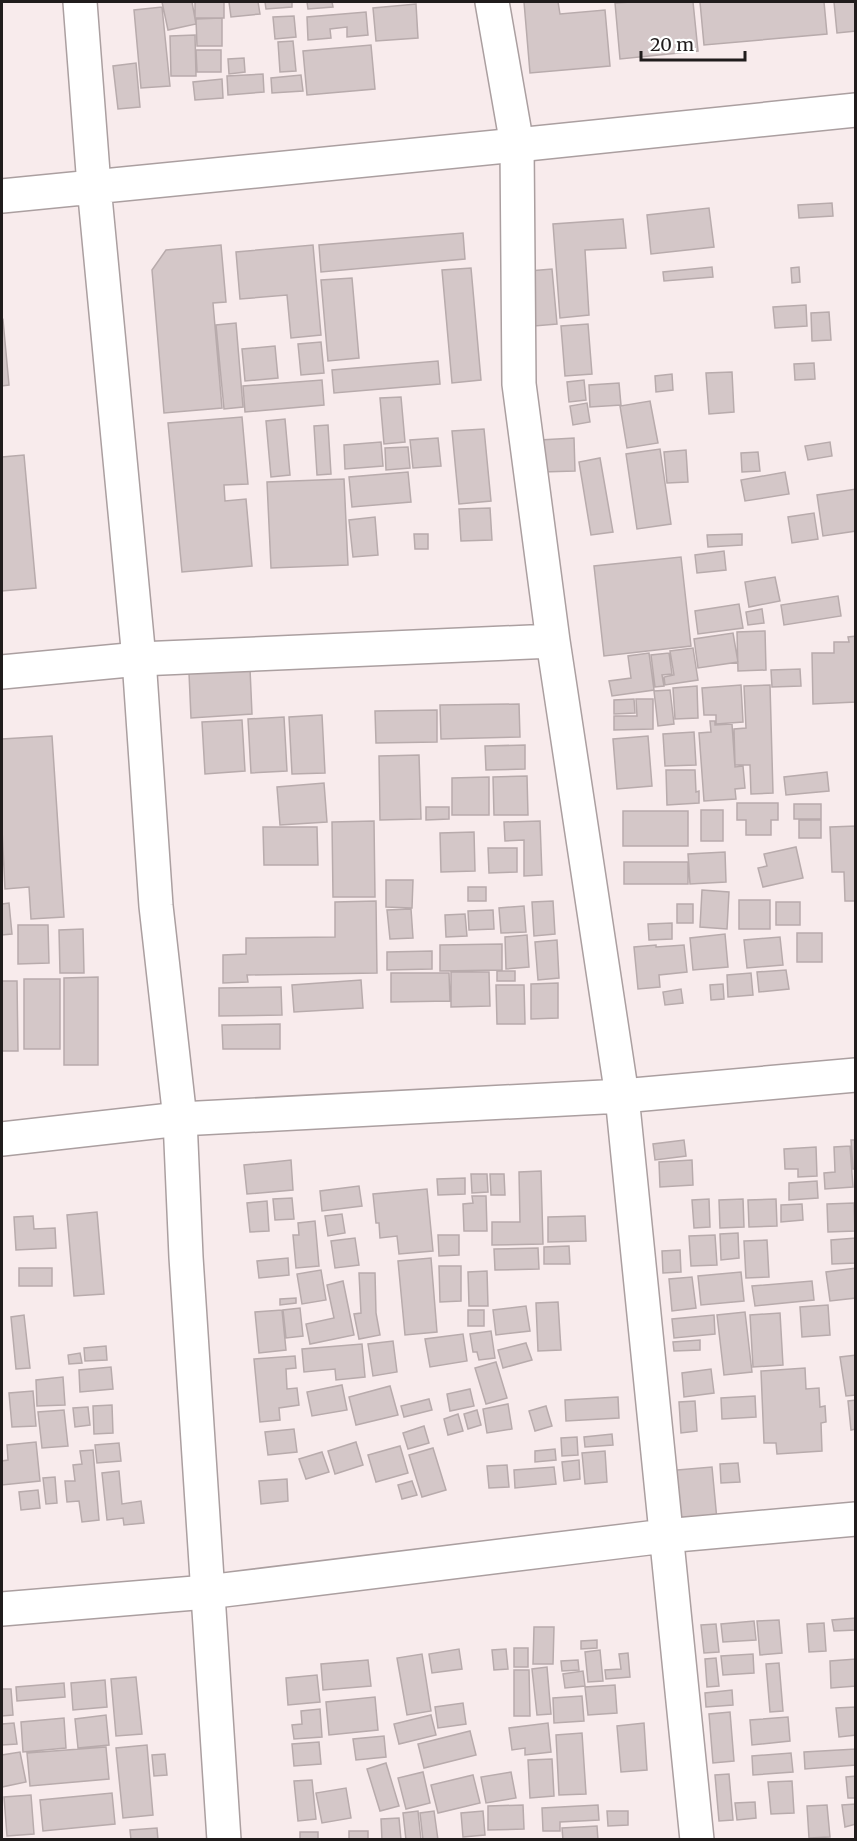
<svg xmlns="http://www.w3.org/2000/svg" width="857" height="1841" viewBox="0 0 857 1841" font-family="Merriweather,serif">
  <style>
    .building { fill: #d4c7c8; stroke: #b8abac; stroke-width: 1.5 }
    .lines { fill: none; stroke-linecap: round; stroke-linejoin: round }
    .minor-casing { stroke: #ab9fa0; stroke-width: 36 }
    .major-casing { stroke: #ab9fa0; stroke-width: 36 }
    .minor { stroke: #fff; stroke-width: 33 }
    .major { stroke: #fff; stroke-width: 33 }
  </style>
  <rect width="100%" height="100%" fill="#f8ebec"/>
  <path class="building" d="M162,2H192L196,24L168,30Z
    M195,2H224V18H195Z
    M229,2H258L260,14L231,17Z
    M265,2H292V7L266,9Z
    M307,2H332L333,7L308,9Z
    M524,2H558L560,14L605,10L610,66L530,73Z
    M632,2H693L698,51L620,59L615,3Z
    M700,2H824L827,34L704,45Z
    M834,2H856V31L837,33Z
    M416,4L418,38L376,41L373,8Z
    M162,7L170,86L141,88L134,10Z
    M366,12L368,35L347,37V27L330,29L331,38L308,40L307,17Z
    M294,16L296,37L275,39L273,17Z
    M222,18V46H197L196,19Z
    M195,35L196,76H171L170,36Z
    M293,41L296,71L280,72L278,42Z
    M371,45L375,89L307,95L303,51Z
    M196,50H221V72H197Z
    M244,58L245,72L229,74L228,59Z
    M136,63L140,107L118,109L113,66Z
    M263,74L264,92L228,95L227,76Z
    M301,75L303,91L272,93L271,78Z
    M222,79L223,98L195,100L193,82Z
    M832,203L833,216L799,218L798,205Z
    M709,208L714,247L651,254L647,215Z
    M623,219L626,248L585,250L589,315L560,318L553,224Z
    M463,233L465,259L321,272L319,245Z
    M221,245L226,302L213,303L222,408L164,413L152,270L166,250Z
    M313,245L321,335L291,338L287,295L240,299L236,252Z
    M712,267L713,277L664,281L663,272Z
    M799,267L800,282L792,283L791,268Z
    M471,268L481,380L452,383L442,270Z
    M552,269L557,324L534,326L529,271Z
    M352,278L359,358L328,361L321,280Z
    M806,305L807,326L775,328L773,307Z
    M829,312L831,340L812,341L811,313Z
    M3,320L9,385L2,386V321Z
    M236,323L243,407L224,409L216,325Z
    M588,324L592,374L565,376L561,326Z
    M321,342L324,373L301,375L298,344Z
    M275,346L278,378L245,381L242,349Z
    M438,361L440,384L334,393L332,370Z
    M814,363L815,379L795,380L794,364Z
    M732,372L734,412L709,414L706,373Z
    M672,374L673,390L656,392L655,376Z
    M322,380L324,405L245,412L243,386Z
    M584,380L586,400L569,402L567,382Z
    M619,383L621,405L590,407L589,385Z
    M401,397L405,442L384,444L380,398Z
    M650,401L658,443L627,448L620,406Z
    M587,403L590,422L573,425L570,406Z
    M242,417L248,484L224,485L225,501L246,499L252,566L182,572L168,423Z
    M285,419L290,475L271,477L266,421Z
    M328,425L331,474L317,475L314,426Z
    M484,429L491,501L459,504L452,431Z
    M438,438L441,466L413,468L410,440Z
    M574,438L575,471L542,472L540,440Z
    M381,442L383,466L345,469L344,445Z
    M830,442L832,456L808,460L805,446Z
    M408,447L410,468L386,470L385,448Z
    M660,449L671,524L637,529L626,454Z
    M686,450L688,482L667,483L664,452Z
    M758,452L760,471L742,472L741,453Z
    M24,455L36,588L2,591V457Z
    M600,458L613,532L591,535L579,462Z
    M408,472L411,502L352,507L349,477Z
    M785,472L789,494L745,501L741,480Z
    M344,479L348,565L271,568L267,482Z
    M856,489V531L823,536L817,495Z
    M490,508L492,540L461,541L459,509Z
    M814,513L818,539L792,543L788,517Z
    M375,517L378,555L353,557L349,520Z
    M414,534H428V549H415Z
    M742,534V545L708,547L707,535Z
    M724,551L726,570L697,573L695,555Z
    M681,557L691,646L604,656L594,566Z
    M775,577L780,601L749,607L745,582Z
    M838,596L841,616L784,625L781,605Z
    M739,604L743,628L698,634L695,611Z
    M762,609L764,623L748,625L746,612Z
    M765,631L766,670L738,671L737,632Z
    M733,633L738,662L698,668L694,639Z
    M856,636V702L813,704L812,653H834V642H849L848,637Z
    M693,648L698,680L665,685L664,677L674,675L670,651Z
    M649,653L654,690L612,696L609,681L631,678L628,656Z
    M669,653L672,674L662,675L664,686L655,687L651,655Z
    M250,669L252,714L191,718L189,673Z
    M800,669L801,686L772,687L771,670Z
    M741,685L743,722L716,724V715H704L702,688Z
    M770,685L773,793L751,794L750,765H735L734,729L746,728L744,686Z
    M697,686L698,718L675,719L673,688Z
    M670,690L674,724L658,726L654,691Z
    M634,699L635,713L614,714V700Z
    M636,699H653V729L614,730V716H637Z
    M519,704L520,737L441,739L440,705Z
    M437,710V742L376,743L375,711Z
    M322,715L325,773L292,774L289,717Z
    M284,717L287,771L251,773L248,719Z
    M242,720L245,771L205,774L202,722Z
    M710,721H715V725L732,724L735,767L743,766L745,788L735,789L736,799L704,801L699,733L711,732Z
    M694,732L696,765L665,766L663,734Z
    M52,736L64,917L31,919L29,887L5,889L2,829V739Z
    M648,736L652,786L617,789L613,739Z
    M525,745V769L486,770L485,746Z
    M419,755L421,819L380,820L379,756Z
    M666,770H695L696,792L699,791V803L667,805Z
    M827,772L829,791L786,795L784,777Z
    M527,776L528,815H494L493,777Z
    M489,777V815H452V778Z
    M324,783L327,822L280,825L277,787Z
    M737,803H778V820H771V835H746V820H737Z
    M794,804H821V819H794Z
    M426,807H449V819L426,820Z
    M701,810H723V841H701Z
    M623,811H688V846H623Z
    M799,820H821V838H799Z
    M374,821L375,897H333L332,822Z
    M540,821L542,875L524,876V840L505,841L504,822Z
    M856,826V901H845L844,872H832L830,827Z
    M263,827H317L318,865H264Z
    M474,832L475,871L441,872L440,833Z
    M796,847L803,878L763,887L758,868L767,866L764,854Z
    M488,848H517V872L489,873Z
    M725,852L726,882L690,884L688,854Z
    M624,862H688V884H624Z
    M386,880H413L412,908L386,907Z
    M468,887H486V901H468Z
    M702,890L729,892L727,929L700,927Z
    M739,900H770V929H739Z
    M376,901L377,973L247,975L248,982L223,983V955L246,954V938L335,937V902Z
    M553,901L555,934L534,936L532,902Z
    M776,902H800V925H776Z
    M9,903L12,934L2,935V904Z
    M677,904H693V923H677Z
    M524,906L526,932L501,933L499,908Z
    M411,909L413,938L390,939L387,910Z
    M493,910L494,929L469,930L468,911Z
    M465,914L467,936L446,937L445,915Z
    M672,923V939L649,940L648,924Z
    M18,925H48L49,963L18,964Z
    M83,929L84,973H60L59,930Z
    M797,933H822V962H797Z
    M725,934L728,967L693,970L690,938Z
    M527,935L529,967L506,969L505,937Z
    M780,937L783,965L747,968L744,940Z
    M557,940L559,978L538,980L535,942Z
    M502,944V970L440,971V945Z
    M656,945V947L684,945L687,972L659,975L660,987L638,989L634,947Z
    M432,951V969L387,970V952Z
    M786,970L789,989L759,992L757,972Z
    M497,971H515V981H497Z
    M451,972H489L490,1006L451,1007Z
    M391,973H449L450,1001L391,1002Z
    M751,973L753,995L728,997L727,975Z
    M98,977V1065H64V978Z
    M24,979H60V1049H24Z
    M361,980L363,1008L294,1012L292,985Z
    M2,981H17L18,1051H2Z
    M558,983V1018L531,1019V984Z
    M723,984L724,999L711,1000L710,985Z
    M496,985H524L525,1024H497Z
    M281,987L282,1015L219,1016V988Z
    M681,989L683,1003L665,1005L663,992Z
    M280,1024V1049H223L222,1025Z
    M684,1140L686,1156L655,1160L653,1144Z
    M851,1140H856V1169H853Z
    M850,1146L853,1187L825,1189L824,1173L835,1172L834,1147Z
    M816,1147L817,1176L798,1177V1169H785L784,1149Z
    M291,1160L293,1190L247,1194L244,1165Z
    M692,1160L693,1185L660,1187L659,1162Z
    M541,1171L543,1244L492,1245V1222H520L519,1172Z
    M471,1174H487L488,1192L472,1193Z
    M490,1174H504L505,1195H491Z
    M465,1178V1194L438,1195L437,1179Z
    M817,1181L818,1198L789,1200V1183Z
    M359,1186L362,1206L322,1211L320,1191Z
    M427,1189L433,1251L399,1254L397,1236L380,1238L379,1223H376L373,1194Z
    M472,1196H486L487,1231H464L463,1204L473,1203Z
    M292,1198L294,1219L275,1220L273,1199Z
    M709,1199L710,1227L694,1228L692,1200Z
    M743,1199L744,1227L720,1228L719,1200Z
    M776,1199L777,1226L749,1227L748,1200Z
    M267,1201L269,1231L250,1232L247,1203Z
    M854,1203L855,1231L828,1232L827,1204Z
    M802,1204L803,1220L781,1222V1205Z
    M97,1212L104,1294L74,1296L67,1215Z
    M342,1214L345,1233L328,1236L325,1216Z
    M33,1216L34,1229L55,1228L56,1248L16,1250L14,1217Z
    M585,1216L586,1241L548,1242V1217Z
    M315,1221L319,1266L296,1268L293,1235H299L298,1223Z
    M738,1233L739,1258L721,1260L720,1234Z
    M438,1235H459V1255L439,1256Z
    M715,1235L717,1265L691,1266L689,1236Z
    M355,1238L359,1265L335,1268L331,1241Z
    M856,1238V1263L832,1264L831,1240Z
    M767,1240L769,1277L746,1278L744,1241Z
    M569,1246L570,1264H544V1247Z
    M538,1248L539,1269L495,1270L494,1249Z
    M680,1250L681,1272L663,1273L662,1251Z
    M288,1258L289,1275L259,1278L257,1261Z
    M431,1258L437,1332L405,1335L398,1261Z
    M439,1266H461V1301L440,1302Z
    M19,1268H52V1286H19Z
    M856,1268V1298L830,1301L826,1272Z
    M321,1270L326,1300L302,1304L297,1274Z
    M487,1271L488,1306H469L468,1272Z
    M741,1272L744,1301L701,1305L698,1276Z
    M359,1273H375L376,1313L380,1335L359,1339L354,1314L361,1313Z
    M692,1277L696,1308L672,1311L669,1279Z
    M343,1281L354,1335L310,1344L306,1324L334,1318L327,1285Z
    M812,1281L814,1300L755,1306L752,1286Z
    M296,1298V1303L280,1305V1299Z
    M558,1302L561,1350L538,1351L536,1303Z
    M828,1305L830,1335L802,1337L800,1307Z
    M526,1306L530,1331L496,1335L493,1310Z
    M300,1308L303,1336L286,1338L283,1310Z
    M282,1310L286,1350L259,1353L255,1312Z
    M468,1310H484V1326H468Z
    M745,1312L752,1372L724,1375L717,1315Z
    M780,1313L783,1365L753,1367L750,1315Z
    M24,1315L30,1368L16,1369L11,1317Z
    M714,1315L715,1334L674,1338L672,1319Z
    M491,1331L495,1358L479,1360L477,1352H473L470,1334Z
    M463,1334L467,1361L430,1367L425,1339Z
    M700,1340V1350L674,1351L673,1342Z
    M393,1341L397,1372L373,1376L368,1344Z
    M526,1343L532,1360L503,1368L498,1350Z
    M362,1344L365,1377L336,1380L335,1369L304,1372L302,1349Z
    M106,1346L107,1360L85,1361L84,1348Z
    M80,1353L82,1363L69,1364L68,1355Z
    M856,1355V1395L846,1396L840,1357Z
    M295,1356L296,1368L286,1369L287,1389L297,1388L299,1405L279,1408L280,1420L260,1422L254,1359Z
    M496,1362L507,1398L486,1404L475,1368Z
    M111,1367L113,1389L80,1392L79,1370Z
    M805,1368L806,1389L819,1388L820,1407L825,1406L826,1422L821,1423L822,1451L777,1454L776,1443H764L761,1371Z
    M711,1369L714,1393L684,1397L682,1373Z
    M63,1377L65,1405L37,1406L36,1380Z
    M342,1385L347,1410L312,1416L307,1392Z
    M390,1386L398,1415L356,1425L349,1397Z
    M470,1389L474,1406L450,1411L447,1394Z
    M33,1391L36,1426L12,1427L9,1393Z
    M755,1396L756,1417L722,1419L721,1398Z
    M618,1397L619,1418L566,1421L565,1400Z
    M429,1399L432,1410L404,1417L401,1406Z
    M856,1400V1429L851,1430L848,1401Z
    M695,1401L697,1431L681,1433L679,1402Z
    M508,1404L512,1429L487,1433L483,1409Z
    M112,1405L113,1433L94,1434L93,1406Z
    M546,1406L552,1426L535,1431L529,1411Z
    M88,1407L90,1425L75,1427L73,1408Z
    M64,1410L68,1446L42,1448L38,1412Z
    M477,1410L481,1425L468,1429L464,1414Z
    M458,1414L463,1431L448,1435L444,1419Z
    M424,1426L429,1443L408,1449L403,1433Z
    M294,1429L297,1452L268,1455L265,1432Z
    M612,1434L613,1445L585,1447L584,1437Z
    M577,1437L578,1455L562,1456L561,1438Z
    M36,1442L40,1481L2,1485V1461L8,1460L7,1445Z
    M356,1442L363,1465L335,1474L328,1451Z
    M119,1443L121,1461L97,1463L95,1445Z
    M400,1446L408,1473L376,1482L368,1455Z
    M433,1448L446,1490L422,1497L409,1455Z
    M555,1449L556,1460L535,1462V1451Z
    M93,1450L99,1520L82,1522L79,1501L67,1502L65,1481H75L73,1465L82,1464L80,1451Z
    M605,1451L607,1482L585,1484L582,1453Z
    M322,1452L329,1472L306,1479L299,1459Z
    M579,1460L580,1479L564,1481L562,1462Z
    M738,1463L740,1482L721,1483L720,1464Z
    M507,1465L509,1487L489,1488L487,1466Z
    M554,1467L556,1484L515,1488L514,1470Z
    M712,1467L717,1520L670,1523L666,1471Z
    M119,1471L122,1504L141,1501L144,1523L124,1525L123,1518L107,1520L102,1473Z
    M55,1477L57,1503L46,1504L43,1478Z
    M287,1479L288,1501L261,1504L259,1481Z
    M412,1481L417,1495L402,1499L398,1485Z
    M38,1490L40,1508L21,1510L19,1492Z
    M856,1618V1630L834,1631L832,1620Z
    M779,1620L782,1653L760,1655L757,1621Z
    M754,1621L756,1640L723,1642L721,1624Z
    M824,1623L826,1651L809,1652L807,1624Z
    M716,1624L719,1652L704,1653L701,1625Z
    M534,1627H554L553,1664H533Z
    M597,1640V1648L581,1649V1641Z
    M514,1648H528V1667H514Z
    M459,1649L462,1669L432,1673L429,1654Z
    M506,1649L508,1669L494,1670L492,1650Z
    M600,1650L603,1681L588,1682L585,1652Z
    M628,1653L630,1677L606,1679L605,1670L621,1669L619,1654Z
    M422,1654L431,1711L407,1715L397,1658Z
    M753,1654L754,1673L723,1675L721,1656Z
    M716,1658L719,1686L707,1687L705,1659Z
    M856,1659V1686L831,1688L830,1661Z
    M368,1660L371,1686L323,1690L321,1664Z
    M578,1660L579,1670L562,1671L561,1661Z
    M779,1663L783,1711L770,1712L766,1664Z
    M547,1667L551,1714L537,1715L532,1669Z
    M514,1670H529L530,1716H514Z
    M583,1671L585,1686L565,1688L563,1674Z
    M317,1675L320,1702L288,1705L286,1678Z
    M136,1677L142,1734L116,1736L111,1679Z
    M105,1680L107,1707L73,1710L71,1683Z
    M64,1683L65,1697L17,1701L16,1687Z
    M615,1685L617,1713L588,1715L585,1687Z
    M2,1689H11L13,1715L2,1716Z
    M732,1690L733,1705L706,1707L705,1693Z
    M582,1696L584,1721L554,1723L553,1698Z
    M375,1697L378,1730L329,1735L326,1702Z
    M463,1703L466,1724L438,1728L435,1707Z
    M856,1707V1735L839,1737L836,1708Z
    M320,1709L322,1737L294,1739L292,1725L302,1724L301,1711Z
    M730,1712L734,1761L713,1763L709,1714Z
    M106,1715L109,1745L78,1748L75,1719Z
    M431,1715L436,1735L399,1744L394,1724Z
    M788,1717L790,1741L752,1745L750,1720Z
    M64,1718L66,1748L23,1752L21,1722Z
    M14,1723L17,1744L2,1745V1724Z
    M548,1723L551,1752L525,1755V1748L512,1750L509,1728Z
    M644,1723L647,1770L621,1772L617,1726Z
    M470,1731L476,1755L424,1768L418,1744Z
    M582,1733L586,1794L559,1795L556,1735Z
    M384,1736L386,1757L356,1760L353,1739Z
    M319,1742L321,1764L294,1766L292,1744Z
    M147,1745L153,1815L123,1818L116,1748Z
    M106,1747L109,1779L30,1786L27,1753Z
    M856,1749V1765L805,1769L804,1752Z
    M20,1752L26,1782L2,1787V1755Z
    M791,1753L793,1772L753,1775L752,1756Z
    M165,1754L167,1775L154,1776L152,1755Z
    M552,1759L554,1796L530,1798L528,1760Z
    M386,1763L399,1806L380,1811L367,1769Z
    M423,1772L430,1803L406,1809L398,1778Z
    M511,1772L516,1798L486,1803L481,1777Z
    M729,1774L733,1820L719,1821L715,1775Z
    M473,1775L480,1803L438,1813L431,1785Z
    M856,1776V1798H848L846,1777Z
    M312,1780L316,1819L298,1821L294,1781Z
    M792,1781L794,1813L771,1814L768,1782Z
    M346,1788L351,1818L322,1823L316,1793Z
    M112,1793L115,1824L43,1831L40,1800Z
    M31,1795L34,1834L7,1836L4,1797Z
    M755,1802L756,1818L737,1820L735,1803Z
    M856,1804V1824L845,1827L842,1805Z
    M523,1805L524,1829L488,1830V1806Z
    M598,1805L599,1820L560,1822V1831H543L542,1808Z
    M827,1805L830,1837L809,1838L807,1806Z
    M418,1811L421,1840H406L403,1813Z
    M434,1811L438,1840H423L420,1813Z
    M483,1811L485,1835L463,1837L461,1813Z
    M607,1811H628V1825L608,1826Z
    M399,1818L401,1840H382L381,1819Z
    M597,1826L598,1840H563L562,1828Z
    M157,1828L158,1840H131L130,1830Z
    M349,1831H368V1840H349Z
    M300,1832H318V1840H300Z"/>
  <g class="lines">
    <g class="minor-casing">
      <path id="minor" d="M492,2L517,145L519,384L553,641L622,1096L697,1840
        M2,672L139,659L553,641
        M2,1139L180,1119L622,1096L856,1075
        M2,1609L207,1592L665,1536L856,1519"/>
    </g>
    <g class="major-casing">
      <path id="major" d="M80,2L94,186L139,659L156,906L180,1119L186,1257L224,1840
        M2,196L517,145L856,110"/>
    </g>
    <use href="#minor" class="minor"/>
    <use href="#major" class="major"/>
  </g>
  <rect width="857" height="1841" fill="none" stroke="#201c1c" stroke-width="6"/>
  <path d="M641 51v9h104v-9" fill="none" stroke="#201c1c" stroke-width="3"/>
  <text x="650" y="51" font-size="18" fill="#201c1c" stroke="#ffffff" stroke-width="4.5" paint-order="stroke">20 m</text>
</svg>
